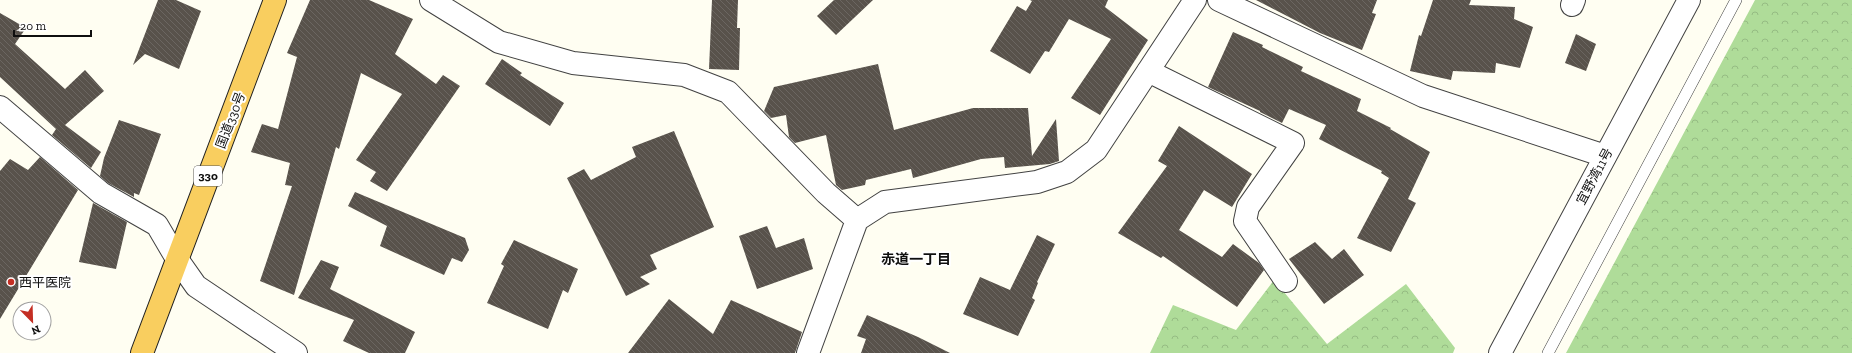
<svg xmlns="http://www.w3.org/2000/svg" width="1852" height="353" viewBox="0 0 1852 353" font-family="'Zilla Slab','Noto Sans JP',serif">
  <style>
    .forest { fill: url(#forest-crowns) }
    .building { fill: url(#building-back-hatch) }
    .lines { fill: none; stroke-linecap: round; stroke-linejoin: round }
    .service-casing { stroke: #424242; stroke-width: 12 }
    .minor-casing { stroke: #424242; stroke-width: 24 }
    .tertiary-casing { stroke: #424242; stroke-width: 24 }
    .trunk-casing { stroke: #202020; stroke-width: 24 }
    .service { stroke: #fff; stroke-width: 11 }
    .minor { stroke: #fff; stroke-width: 22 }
    .tertiary { stroke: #fff; stroke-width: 22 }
    .trunk { stroke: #f9ce5f; stroke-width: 22 }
    .poi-dot { fill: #c42e23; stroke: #fff; stroke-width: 1.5 }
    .labels { text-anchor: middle; stroke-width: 4; stroke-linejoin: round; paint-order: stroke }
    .shield { fill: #fff; stroke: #575757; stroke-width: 1 }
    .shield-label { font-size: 12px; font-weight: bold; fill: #0f0f0f }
    .street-label { font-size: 13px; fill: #0f0f0f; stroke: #fff }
    .poi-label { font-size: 13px; fill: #0f0f0f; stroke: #fff; text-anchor: start }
    .neighbourhood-label { font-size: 14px; font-weight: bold; fill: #0f0f0f; stroke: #fff }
  </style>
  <defs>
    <pattern id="forest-crowns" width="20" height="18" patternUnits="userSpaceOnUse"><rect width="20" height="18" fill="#afdc99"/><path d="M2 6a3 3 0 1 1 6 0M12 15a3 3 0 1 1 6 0" fill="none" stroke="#95bc83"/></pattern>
    <pattern id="building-back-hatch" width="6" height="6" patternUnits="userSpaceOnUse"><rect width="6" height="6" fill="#58524b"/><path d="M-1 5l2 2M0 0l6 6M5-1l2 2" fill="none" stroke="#6b6661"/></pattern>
  </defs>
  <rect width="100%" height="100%" fill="#fffef2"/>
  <path class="forest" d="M1755,0H1852V353H1566Z
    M1274,280L1327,344L1406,284L1455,348L1453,353H1150L1173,305L1236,330Z"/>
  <path class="building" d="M158,0H176L201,11L179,69L145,54L133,65Z
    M310,0H369L413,19L395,54L436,84L443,75L460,86L387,191L370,181L376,172L356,160L402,94L361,73L339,149L336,147L294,295L260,281L292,186L285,185L290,163L251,152L262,124L278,129L297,57L287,53Z
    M712,0H738L737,28H740L739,70L709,69Z
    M834,0H873L836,35L817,16Z
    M1030,0H1108L1105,7L1148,40L1100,115L1071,98L1111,39L1069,19L1049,52L1045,51L1030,74L990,51L1017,6L1026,11L1032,1Z
    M1256,0H1377L1372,13L1376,14L1362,50L1320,33Z
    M1433,0H1471L1469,5L1515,7L1514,19L1533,27L1520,68L1496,63L1495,73L1453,71L1451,80L1410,71L1419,35L1421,36Z
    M0,13L26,28L15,44L65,89L85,70L104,91L65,125L101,152L91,168L52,135L56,129L0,77Z
    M1233,32L1263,45L1262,47L1303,67L1301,71L1361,99L1357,111L1391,128L1390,129L1430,152L1408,199L1416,203L1391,252L1357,238L1389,178L1381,173L1382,171L1319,139L1326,125L1289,109L1282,123L1260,112V111L1208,87Z
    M1576,34L1596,44L1586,71L1565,63Z
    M502,59L522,73L520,75L564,103L550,126L485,84Z
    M878,64L894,130L973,108H1028L1032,156L1056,119L1059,161L1050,164L1005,168L1004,157L981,159L913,178L911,169L866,180L865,185L842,190L836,185L826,135L795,143L789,137L786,115L771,118L764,111L774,87Z
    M119,120L161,134L139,195L134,193V197L108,183L100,176L104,158Z
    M1179,126L1252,174L1232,207L1204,190L1179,230L1222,257L1233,244L1259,263L1264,270L1237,307L1163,256L1161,258L1118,233L1167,166L1158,161Z
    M674,131L714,227L650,255L657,269L640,277L650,284L626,296L567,178L584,169L591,180L636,157L632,147Z
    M40,157L78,190L0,319V171L10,159L28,170Z
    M355,192L465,238L469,250L462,262L452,258L444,275L380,246L387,226L348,206Z
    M93,203L127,222L116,269L79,262Z
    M767,226L776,248L804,238L813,269L757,289L739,236Z
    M1037,235L1055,244L1037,282L1038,283L1032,298L1035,300L1018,336L963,314L980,277L1010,290Z
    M514,240L578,269L568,293L563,290L548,329L487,303L504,266L501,264Z
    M1315,242L1332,259L1344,249L1364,275L1324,304L1289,259Z
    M321,260L339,267L330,289L415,332L405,353H369L343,341L354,320L298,298Z
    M669,299L713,334L731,300L802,332L795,353H628Z
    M867,315L918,337L950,353H861L866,339L857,336Z"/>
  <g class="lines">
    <g class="service-casing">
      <path id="service" d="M1548,353L1736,0"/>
    </g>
    <g class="minor-casing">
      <path id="minor" d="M431,0L499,42L573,63L684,75L728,92L826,193L857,220
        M1219,0L1423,96L1605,156
        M1572,5L1574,0
        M1148,71L1293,143L1248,207L1245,221L1286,281
        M0,107L101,193L157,225L177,259
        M808,353L857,220L885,202L1037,182L1067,172L1096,150L1195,0"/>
    </g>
    <g class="tertiary-casing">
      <path id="tertiary" d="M177,259L196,286L296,353
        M1500,353L1689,0"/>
    </g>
    <g class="trunk-casing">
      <path id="trunk" d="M142,353L275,0"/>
    </g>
    <use href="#service" class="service"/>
    <use href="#minor" class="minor"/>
    <use href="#tertiary" class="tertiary"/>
    <use href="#trunk" class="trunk"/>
  </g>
  <circle class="poi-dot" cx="11" cy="282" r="4"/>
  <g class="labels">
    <rect class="shield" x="194" y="166" width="28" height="20" rx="3"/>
    <g class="shield-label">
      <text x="208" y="180">330</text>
    </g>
    <g class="street-label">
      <text transform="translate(230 120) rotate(-69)" y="5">国道330号</text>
      <text transform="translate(1594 176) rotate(-62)" y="5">宜野湾11号</text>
    </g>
    <g class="poi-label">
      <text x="19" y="287">西平医院</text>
    </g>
    <g class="neighbourhood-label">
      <text x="916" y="264">赤道一丁目</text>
    </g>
  </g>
  <g transform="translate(32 321) rotate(157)"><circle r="19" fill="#ffffff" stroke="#9f9f9f"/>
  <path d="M0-3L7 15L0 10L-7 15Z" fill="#c42e23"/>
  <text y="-6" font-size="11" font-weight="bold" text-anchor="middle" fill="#0f0f0f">N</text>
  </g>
  <path d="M14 30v6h77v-6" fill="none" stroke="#0f0f0f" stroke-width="2"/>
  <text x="20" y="30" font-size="12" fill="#0f0f0f" stroke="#ffffff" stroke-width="3" paint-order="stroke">20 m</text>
</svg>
